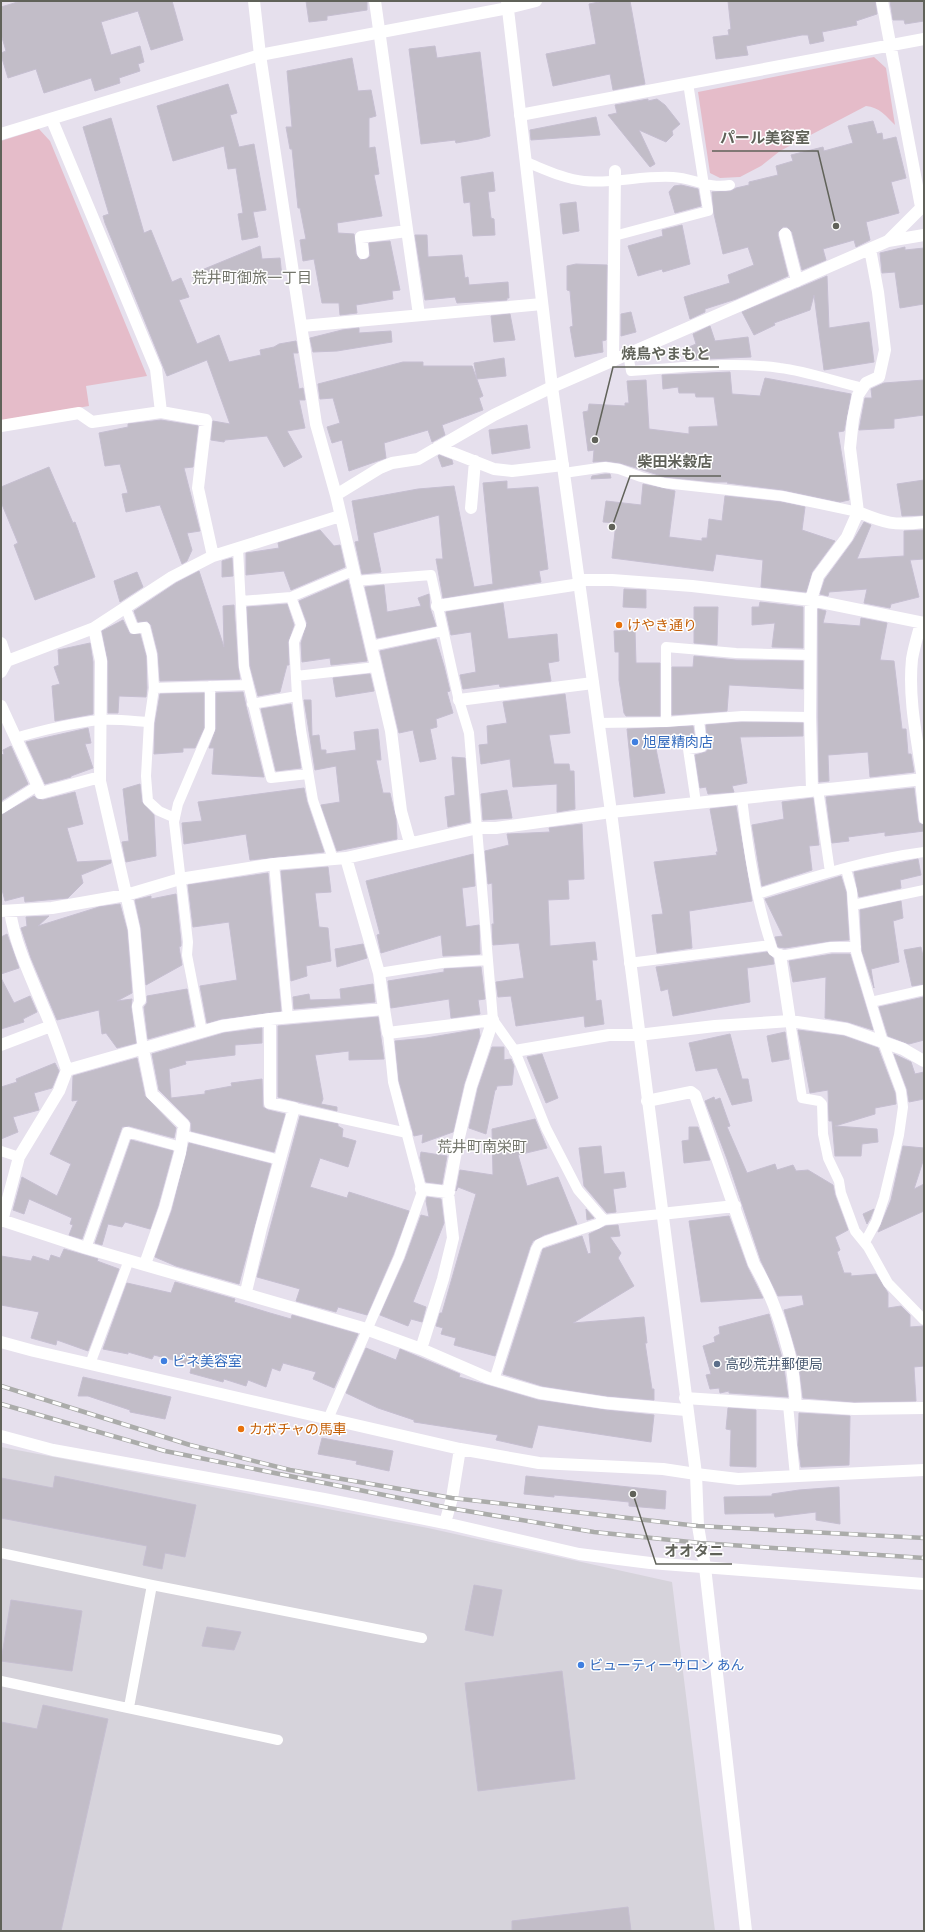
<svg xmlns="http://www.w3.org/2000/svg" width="925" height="1932" viewBox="0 0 925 1932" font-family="Commissioner,'Noto Sans JP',sans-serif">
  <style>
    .industrial { fill: #d6d3db }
    .green { fill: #e5bcc9 }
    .building { fill: #c2bdc8; stroke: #c6bfd1 }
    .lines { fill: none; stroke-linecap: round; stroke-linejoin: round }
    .service { stroke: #fff; stroke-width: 10 }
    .minor { stroke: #fff; stroke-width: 12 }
    .tertiary { stroke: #fff; stroke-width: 12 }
    .rail-casing { stroke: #abacaa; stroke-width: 4.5 }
    .rail { stroke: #fff; stroke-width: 3; stroke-dasharray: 9; stroke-linecap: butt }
    .food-dot { fill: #e8710a; stroke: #fff; stroke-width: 1.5 }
    .shop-dot { fill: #3f7fe0; stroke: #fff; stroke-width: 1.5 }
    .service-dot { fill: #5c6f8a; stroke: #fff; stroke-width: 1.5 }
    .labels { text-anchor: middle; stroke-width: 3; stroke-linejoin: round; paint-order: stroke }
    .food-label { font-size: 14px; fill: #c56008; stroke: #fff; text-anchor: start }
    .shop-label { font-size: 14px; fill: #366cbe; stroke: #fff; text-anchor: start }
    .service-label { font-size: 14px; fill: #4e5e75; stroke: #fff; text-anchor: start }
    .neighbourhood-label { font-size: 15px; fill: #72746a; stroke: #fff }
    .leader { fill: none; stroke: #606259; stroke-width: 1.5 }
    .callout-dot { fill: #606259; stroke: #fff; stroke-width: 1.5 }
    .callout-label { font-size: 15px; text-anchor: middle; font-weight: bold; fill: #606259; stroke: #fff; stroke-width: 3; stroke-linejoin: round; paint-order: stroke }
  </style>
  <rect width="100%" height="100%" fill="#e6e0ed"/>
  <path class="industrial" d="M1,1447L428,1528L672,1582L715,1931H1Z"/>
  <path class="green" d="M874,57L886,68L895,125C886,116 879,107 866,106L780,151L761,166L740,177L720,178L710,173L698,92Z
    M39,129L50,141L147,376L86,386L89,406L1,421V141Z"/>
  <path class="building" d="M21,1H172L183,40L151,50L138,11L101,22L111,55L140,46L144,62L138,64L140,71L119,78L120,83L95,91L91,78L44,93L36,69L8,78L1,55V53L6,51L1,34V7Z
    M306,1H367V10L327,16V20L309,22Z
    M604,1H630L645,84L613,90L610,74L553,86L546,54L596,44L589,4Z
    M728,1H875L877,14L856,21L857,25L822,32L824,41L810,44L808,35H802L746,46L748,55L716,59L713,37L729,35L728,30L731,29Z
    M890,1H924V21L905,24L904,20H893Z
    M435,46L437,58L480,52L490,136L479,139L456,143L455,140L421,144L409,49Z
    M352,58L358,91L371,90L376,116L369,118V148L375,147L379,174L374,175L382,216L337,223L338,233L354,234L356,254L360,260L367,259L370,256L369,243L390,241L400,290L392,291L393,299L356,305L357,313L340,315L339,303H322L314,259L303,261L300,240L306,239L300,208H298L292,149H290L286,127H292L287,71Z
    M228,84L237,113L230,115L239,147L254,144L266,210L253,212L258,237L242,240L238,214L243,213L236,168L228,169L224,146L173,161L157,106Z
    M648,99V101L657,99L665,105L680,124L672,131L673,135L666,142L639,130L655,164L650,167L608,115L617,113L615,105Z
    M596,117L600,135L531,140L530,130Z
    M111,118L144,233L151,230L172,282L181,278L189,297L179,300L197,344L219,335L229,362L261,355L260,350L274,347L279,344L296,341L298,353H293L299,389L303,388L305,400H299L305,428L287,431L302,457L284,467L267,436L225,440L224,442L211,440L213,421L230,424L207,360L167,376L105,223L103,216L109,214L83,127Z
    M873,121L877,134L882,133L883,140L896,137L906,178L891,182L899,213L866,222L870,240L856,247L854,240L823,249L826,260L802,270L792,232L787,227H783L778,232V236L788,276L736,299L705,309V312L690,319L684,297L730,283L728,275L754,265L748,247L723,254L714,214L712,192L731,191L736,188L749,185V182L778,175L776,166L793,161L791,155L823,147L824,151L853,143L848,126Z
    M493,172L495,191L488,192L491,218L494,219L495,235L473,236L470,202L464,203L461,177Z
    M681,185L698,189L701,206L675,213L669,192L674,186Z
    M576,202L579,231L563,234L560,204Z
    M682,225L690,264L663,272L662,269L638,276L628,246L663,236L662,230Z
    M415,235H427L428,257L462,255L465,278L468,277L469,285L508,282L509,298H507V300L457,303L455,297L425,300Z
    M260,246L262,259L280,258L282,277L242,284L239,273L193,278L192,274Z
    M905,247V250L924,248V304L900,308L895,272L882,273L880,253Z
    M576,264L607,265L606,340L602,341L603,352L575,357L570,327L573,326L570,291L567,290V266Z
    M827,276L829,328L869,322L874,362L824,370L814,295L810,310L774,323L775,325L754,335L742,312Z
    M631,312L636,332L621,336V314Z
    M510,314L515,340L494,342L491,316Z
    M710,326L715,341L748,337L751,357L685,360L682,350L696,344L693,334Z
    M359,328V333L391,331L392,342L337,351L313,352L310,338L342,330Z
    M504,358L506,376L477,379L474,363Z
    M403,362H423V366H472L483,396L479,398L483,410L442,425L445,435L432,442L428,430L384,443L386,458L349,471L342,440L332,443L327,427L340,423L333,398L320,399L318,384Z
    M730,372L732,394L760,396L765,378L851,394L844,431L838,432L849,500L840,502L783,490L727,483L728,482H714L665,477L620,463L606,461L593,462L594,450L588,451L583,412L588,411L589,404L625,406V403H629L627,381L646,380L649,429L689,434V427L718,426L714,397H696L695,393H679L678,387L663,389L662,375Z
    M924,380V415L894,419V428L859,430L865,398H872L871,389L884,383Z
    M161,420L198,426L193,467L184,468L200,531L187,533L192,550L187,561L182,564L160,505L126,512L122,494L128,493L120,464L105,466L99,433L128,427V424Z
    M527,425L530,448L492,454L489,430Z
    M439,455L452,460L453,464L442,467L438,456Z
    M49,467L73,523L75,522L95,577L35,600L14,545L18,543L1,502V487Z
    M605,474H610L611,478L591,479L592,476Z
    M924,480V515L902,516L897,484Z
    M507,481V489L538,487L548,569L539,571L541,582L443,598L436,559H443L439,515L373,533L381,572L362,574L355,542L359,541L352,501L418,489L454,486L474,587L493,584L483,483Z
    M643,484L675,491L669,537L702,541V538H707L709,519L722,521L725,496L781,502L805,507L802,530L835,541L812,572L806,592L761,587L763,560L716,554L713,571L612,558L616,523L603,522L606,501L641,505Z
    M864,522L871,525L857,559L904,556V531L924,530V559L910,560L919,597L891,604L890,608L864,603L867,589L829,592L828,596L820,594L825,579L853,541Z
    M320,530L334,546L340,545L345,567L291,590L284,571L246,575V553L279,548L278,543Z
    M232,558L233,576L222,577V561Z
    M199,571L224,647L223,606L234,605L238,667L240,679L160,681L158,653L151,625L147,621L138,622L134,611L176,583Z
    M137,572L143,587L120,602L114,581Z
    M348,580L367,661L331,665L330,658L302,662L301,643L307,623L299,601Z
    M384,585L387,612L421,606L418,598L429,594L430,608L436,626L377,638L365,587Z
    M624,589L646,590V608L623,607Z
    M760,602L803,607V648L772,647L775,623L752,625V607H759Z
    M503,603L508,639L557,634L559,661L548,663L551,681L500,687L499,684L463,689L460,675L476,672L471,632L451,635L446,612Z
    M287,604L294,625L288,642L289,665H287L280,692L258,696L250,666L247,607Z
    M694,607H718L717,645L694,643Z
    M818,609L826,611L823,623L860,626L861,618L887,623L880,660L894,661L902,729H906L908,754H911L914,772L870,777L868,752L828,755L829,781L819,782L818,717Z
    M123,620L130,634H140L146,656L147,688L146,697L119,696L118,713H108V661L102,631Z
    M635,630L636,663H660V716H626L624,713L619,680V652H615L614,631Z
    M436,639L444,666L450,691L447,692L453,713L436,719L437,727L430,729L436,759L420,762L413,730L399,733L380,651Z
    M90,643L93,662V714L55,721L52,686L60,684L54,667L59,665L58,650Z
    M694,656L736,660L803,661V689L729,685L727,711L672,715V667H693Z
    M370,674L374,691L336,697L333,678Z
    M243,692L246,706L264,777L212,774L214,748H209L216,729V693Z
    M204,693V728L195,748H183V752L154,754L155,723L160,694Z
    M565,694L570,733L549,735L554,764H569L570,771H574L575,809L557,812V784L513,787L510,759L481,764L479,745L488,744L487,726L507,723L503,702Z
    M304,700H311L312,736L319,735L321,750H326V754L356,750L354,732L378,729L381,760H376L383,793H390L396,819L397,839L337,851L321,805L340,802L336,766L315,770Z
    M291,704L301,768L276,771L261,709Z
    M742,722L803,723V736L740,737L747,783L732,786L734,792L708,794L706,787L700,788L695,755L706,752L708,749L706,725Z
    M693,726L695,741L655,744L665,793L634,797L627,729Z
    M88,728L91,743L85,744L93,768L71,776V777L45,784L26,742Z
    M11,746L28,784L1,801V755L4,754L3,750Z
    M452,757L465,758L470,822L448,827L445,797L455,795Z
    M140,784L142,802L154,815L156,856L126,862L122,842L129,841L123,789Z
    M304,788L307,802L324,852L250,860L246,834L184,844L182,823L202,821L198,802Z
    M914,788L918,820L919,823L924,825V831L885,836V832L848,837L849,841L832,843L826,797Z
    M507,790L512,818L483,820L481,794Z
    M75,792L83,824L67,828L77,862L111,860V863L81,875L83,883L68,898L25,902L24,896L5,901L1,886V815L34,796L37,799L43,800Z
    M813,798L819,845L809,846L812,870L762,886L752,825L784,819L782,802Z
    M736,806L752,901L689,911L692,948L657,953L652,915L663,914L654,862L717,855L716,852H718L710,809Z
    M582,824L584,879L568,880L569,899L548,900L550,946L595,942L597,960H592L596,1001L601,1000L604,1024L585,1027L584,1016L516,1026L511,996L498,997L496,982L524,978L519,943L493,945L492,924H494L492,883L488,884L485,851L509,845L507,834L550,832L549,828Z
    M473,854L475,886L462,888L466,927L479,925L480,954L443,956L441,935L381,953L377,935L380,934L366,881Z
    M918,859L921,875L900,880L901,888L859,897L854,872Z
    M328,867L331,892L315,893L319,927L328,928L331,961L306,966L307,976L291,981L281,871Z
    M268,873L281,1011L221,1019L207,1023L200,986L237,980L229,922L193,927L188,885Z
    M841,876L846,892L849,940L830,941L785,948L778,947L775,937L783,936L765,899Z
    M176,894L181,942V946L179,947L182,965L146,985L141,928L135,900L151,896V899Z
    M901,901L903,918L893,921L899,962L871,969L874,988L862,951L860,910Z
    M120,904L127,930L132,993L117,1001L132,999L131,1007L136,1043L117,1048L106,1033L102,1034L99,1010L57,1020L31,958L21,928L27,926L26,917L49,916L38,926L99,907Z
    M7,934L19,968L1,974V937Z
    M363,944L367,958L337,967L335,949Z
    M921,947L924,961V984L912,986L904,950Z
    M767,952L773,958L774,964L747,968L750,1002L673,1016L668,989L661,991L656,967Z
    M832,954H850L873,1030L848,1022L825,1018L826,977L793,982L789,961Z
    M481,967L485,999L478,1000L480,1014L451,1018L449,999L391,1008L388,981L444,972V969Z
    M1,978L14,1003L30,996L37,1012L23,1019L24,1022L1,1029Z
    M373,984L375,1002L294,1009L293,997L309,994L310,1000L341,999L340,989Z
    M187,989L194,1026L148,1039L144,1007L147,1003V996Z
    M924,997V1040L909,1044L888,1036L879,1007Z
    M378,1017L384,1059L349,1060V1051L315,1055L323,1099L321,1104L337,1107V1111L278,1097V1026Z
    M262,1028V1043L235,1045V1055L185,1061L186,1064L169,1069L171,1098L205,1094V1091L232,1086L231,1083L262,1079L263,1107L268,1110L285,1114L274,1152L191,1131V1123L189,1120L159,1090L152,1054L224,1033Z
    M479,1029L480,1036L464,1084L453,1132L422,1143L423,1134L414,1136L399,1081L395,1041L426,1038Z
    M798,1030L844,1036L878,1048L895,1093L896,1104L875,1108V1114L835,1126L877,1129L878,1142L862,1144L861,1156H835L832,1121H829L828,1090L810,1093Z
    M785,1032L789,1059L772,1062L767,1036Z
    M730,1034L742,1079H748L752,1101L732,1105L717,1068L696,1071L689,1043Z
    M492,1047H504V1060L511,1059L514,1066L512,1085L497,1086L496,1090H495L486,1134L469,1128L478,1088Z
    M542,1054L558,1098L546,1103L527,1057Z
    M894,1054L911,1062L915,1074L924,1072V1099L909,1102L907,1089Z
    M137,1058L145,1096L176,1128L174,1138L129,1126L122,1127L82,1239L69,1235L73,1225L70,1224L72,1218L29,1199L24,1214L13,1210L22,1177L57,1196L71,1164L50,1154L78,1100L72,1101L73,1076Z
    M55,1063L59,1071L52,1088L34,1093L39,1110L13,1117L18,1132L1,1139V1087L17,1082L16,1079Z
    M714,1097L715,1100L720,1098L730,1126L727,1127L747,1173L775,1164L777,1170L793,1165L796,1171L808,1170L833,1185L835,1195L848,1230L835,1237L840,1250L837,1252L844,1273H851V1276L876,1274L888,1293V1308L901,1306L910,1315V1327L924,1326V1366L914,1367L916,1401L854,1402L803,1398L798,1358L784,1310L804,1305L802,1295L778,1296L761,1261L727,1159L705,1101Z
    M300,1116L338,1124V1126L343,1129L342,1137L356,1141L348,1167L320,1158L310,1187L347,1198L349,1192L409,1211L393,1255L367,1315L338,1307L336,1312L296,1301L300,1289L257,1277Z
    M535,1119L547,1148L518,1155L527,1186L558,1177L577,1224L544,1235L533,1241L530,1247L495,1356L454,1345L456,1338L441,1334L443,1328L436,1326L440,1313H442L476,1194L458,1187L456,1191L460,1170L493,1175L492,1129Z
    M689,1127H698L710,1160L684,1163L682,1141L689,1140Z
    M131,1140L173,1151L158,1206L150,1229L125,1222L122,1227L108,1224L102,1245L95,1243Z
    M189,1143L271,1164L239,1284L176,1266L155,1257L172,1210Z
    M601,1146L604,1174L624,1172L626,1187L613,1189L616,1212L607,1213L584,1186L579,1148Z
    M903,1146L924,1148V1158L914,1189L924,1184V1211L878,1232L891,1200Z
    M421,1152L447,1156L442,1184L426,1182L420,1158Z
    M427,1197L441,1199L444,1223L413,1302L426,1307L422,1322L411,1319L408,1326L380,1315L405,1259L421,1215L429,1217L426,1201Z
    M586,1209L594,1218L587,1220Z
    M874,1209L870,1219L867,1224L863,1214Z
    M729,1216L747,1266L763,1298L701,1302L689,1221Z
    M618,1225L620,1236L610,1237L621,1253L618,1258L634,1286L573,1323L644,1317L647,1343H645L652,1389H654V1400L607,1396L542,1386L503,1374L543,1249L582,1236L588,1254L591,1253L589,1234L606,1226Z
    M64,1249L98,1259L97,1261L119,1269L88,1351L57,1340L56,1345L31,1338L39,1312L1,1305V1256L31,1261L33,1256L49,1261L51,1255L60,1258Z
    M175,1282L235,1299L234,1302L270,1313L291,1319L292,1315L358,1334L334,1388L313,1379L316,1372L283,1363L280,1371L272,1368L266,1387L248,1380L246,1386L224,1379L223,1382L190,1373L192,1365L154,1355L152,1359L128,1352V1354L103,1349L127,1283L171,1293Z
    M769,1314L783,1361L788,1397L729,1393V1391L720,1393L719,1388L710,1389L706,1375L711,1374L703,1346L715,1342L714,1337L720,1334L719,1327Z
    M366,1348L396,1360L400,1349L460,1374L459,1377L538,1400L605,1410L654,1415L651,1442L538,1425L532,1448L496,1440L498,1435L414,1422V1420L378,1408L346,1393Z
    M83,1377L171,1397L165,1419L130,1412V1410L88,1396H78Z
    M728,1408L756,1410V1467L730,1466L731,1430L726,1429Z
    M799,1413L850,1416L849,1465L801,1467L798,1445Z
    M322,1438L393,1451L389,1471L356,1464L357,1461L318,1454Z
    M55,1476L196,1505L185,1557L165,1553L162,1569L143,1565L147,1546L1,1518V1478L53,1488Z
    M526,1476L666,1491L665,1509L629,1506V1502L590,1498L554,1495V1497L524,1494Z
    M839,1487L840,1524L816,1520V1512L775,1517L774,1513L725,1514L724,1497L772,1496V1494L799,1490Z
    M474,1585L502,1590L493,1636L465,1630Z
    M11,1600L82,1611L72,1671L1,1661Z
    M207,1627L241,1632L234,1650L202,1646Z
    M562,1671L575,1779L478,1791L465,1683Z
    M43,1705L108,1719L61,1931H1V1722L37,1729Z
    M628,1907L631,1931H512V1921Z"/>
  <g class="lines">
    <path class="service" d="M526,162C544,169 564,179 584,181C613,184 643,175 673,177C693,178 708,189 730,185
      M614,236L708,211L688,83
      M628,354L631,371C681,368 730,361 780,368C806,371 837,382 863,388
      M564,473L605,467L619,469L641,477L664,483L782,496L858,512
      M238,548L244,667L271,778L308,774
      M355,581L431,575L458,697L469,733L493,1020L515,1051L546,1128L578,1190L604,1220L661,1214
      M291,597L301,625L294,642L297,696L301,730L313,800L333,859
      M241,601L291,597L353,571
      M126,609L134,629L145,627L152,655L154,688L149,722L146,776L148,801L159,811L175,818
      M371,646L442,631
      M296,676L376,667
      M154,688L248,685
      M252,704L297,696
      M666,722L742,716L810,717
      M598,723L666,722V647L736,653L810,655
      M15,738C43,730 71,723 100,720C116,719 133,721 149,722
      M920,780L924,819
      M818,789L830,872
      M742,798C748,849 756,902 773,951L780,955H786L831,947H856
      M696,803L688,749L702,747L699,720
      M1,809L37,786
      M274,864L288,1018
      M846,869L852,891L856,952L883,1042L901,1091L903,1107L899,1135L884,1198L876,1222L865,1242
      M758,894C812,877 868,859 924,852
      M853,905L924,890
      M629,963L771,945
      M379,973L442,963L487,960
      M140,1000L137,1006L143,1049
      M871,1002L924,990
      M790,1021L802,1098L819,1101L822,1104L823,1134L828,1158L839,1181L841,1193L855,1231L868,1247L888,1283L924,1320
      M202,1032L187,955L188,942L174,822L178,804L210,729V686
      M294,1108L407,1133
      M182,1135L280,1160
      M1,1151L19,1157
      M86,1248L127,1132L181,1147
      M90,1364L129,1260
      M494,1380L536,1249L539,1244L546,1241L597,1224L604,1220
      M788,1405L795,1476
      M328,1419L399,1257L422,1192L393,1082L388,1033
      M1,1553L152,1585L422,1638
      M1,1681L278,1740
      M129,1707L152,1585"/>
    <path class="minor" d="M254,1L260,55L316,424L336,495L391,731L401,811L410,843
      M375,1L419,315
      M882,1L921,207
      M520,115L924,39
      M785,234L797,281
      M888,241L924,205
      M363,253L361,237L407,231
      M302,326L542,304
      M613,361L615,171
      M161,412L206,420L198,488L213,556
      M1,426L79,413L92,422L161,412L156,369L52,120
      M438,447L494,469L512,471L563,465
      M336,495L380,468L392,463L418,459L494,415L552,387L888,241L924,235
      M471,508L475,461
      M858,512C885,523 894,526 924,522
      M579,580H612L692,586L811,600L924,623
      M437,606L580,584
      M921,623C918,634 914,647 912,659C908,699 917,739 923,779
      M94,628L101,661L100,781L134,929L140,1000
      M1,643L7,661
      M1,672L7,661L94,628L172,577L213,556L340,516
      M459,700L593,683
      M1,706L41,793L100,777
      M812,790L810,717L811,600L818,576L847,537L858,512L850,448L853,419L858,395L866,383L879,377L885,350L878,292L870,249
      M346,858L379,973L384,1009
      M1,911L52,908L126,895L180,879L274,864L346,858L478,828H496L611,812L924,779
      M10,911C15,945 31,977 44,1009C53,1029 60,1050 67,1070
      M780,955L790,1021
      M1,1045L51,1026
      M143,1049L152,1094L184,1125L180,1153L165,1208L145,1264
      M515,1051L609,1035H638L715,1026L790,1021L846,1029L903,1049L924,1061
      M647,1101L691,1092L695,1095L754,1264C770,1291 781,1322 789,1353C794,1370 794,1388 796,1405
      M421,1189L449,1192
      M661,1214L735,1206
      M1,1220L86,1248L363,1328L421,1349L488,1378L540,1393L606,1403L686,1410
      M2,1221L19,1157L59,1091L67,1070L222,1026L270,1019L384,1009L388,1033L493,1020
      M246,1292L261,1228L294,1108L270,1103V1019
      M1,1342L34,1351L460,1449L539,1463L663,1469L696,1474L738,1479L924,1470
      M421,1349L443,1279L453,1238L448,1193L457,1146L471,1086L493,1020
      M685,1398L854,1409L924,1408
      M1,1436L53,1450L324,1499L445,1523L579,1554L650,1563L924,1584
      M445,1523L452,1498L460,1449"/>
    <path class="tertiary" d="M507,1L552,387L611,812L696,1474L698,1526L705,1567L746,1931
      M1,134L260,55L508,8L536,1"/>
    <g class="rail-casing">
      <path id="rail" d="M1,1386L190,1445L290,1470L452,1498L698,1526L924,1538
        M1,1404L165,1451L449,1508L594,1532L700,1543L924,1558"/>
    </g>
    <use href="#rail" class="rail"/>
  </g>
  <g class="food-dot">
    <circle cx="619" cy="625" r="4"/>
    <circle cx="241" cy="1429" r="4"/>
  </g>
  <g class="shop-dot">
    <circle cx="635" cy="742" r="4"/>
    <circle cx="164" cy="1361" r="4"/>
    <circle cx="581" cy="1665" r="4"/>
  </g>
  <circle class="service-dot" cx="717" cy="1364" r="4"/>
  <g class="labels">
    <g class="food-label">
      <text x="627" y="630">けやき通り</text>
      <text x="249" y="1434">カボチャの馬車</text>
    </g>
    <g class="shop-label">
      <text x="643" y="747">旭屋精肉店</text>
      <text x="172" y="1366">ビネ美容室</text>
      <text x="589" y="1670">ビューティーサロン あん</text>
    </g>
    <g class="service-label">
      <text x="725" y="1369">高砂荒井郵便局</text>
    </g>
    <g class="neighbourhood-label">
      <text x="252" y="283">荒井町御旅一丁目</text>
      <text x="482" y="1152">荒井町南栄町</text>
    </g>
  </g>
  <path class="leader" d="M836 226L818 151H712M595 440L613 367H719M612 527L630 476H721M633 1494L656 1564H732"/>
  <g class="callout-dot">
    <circle cx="836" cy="226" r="4"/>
    <circle cx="595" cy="440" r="4"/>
    <circle cx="612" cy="527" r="4"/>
    <circle cx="633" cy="1494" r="4"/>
  </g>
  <g class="callout-label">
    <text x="765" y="143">パール美容室</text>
    <text x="666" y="359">焼鳥やまもと</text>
    <text x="675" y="467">柴田米穀店</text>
    <text x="694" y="1556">オオタニ</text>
  </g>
  <rect width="925" height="1932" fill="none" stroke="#606259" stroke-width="4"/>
</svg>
